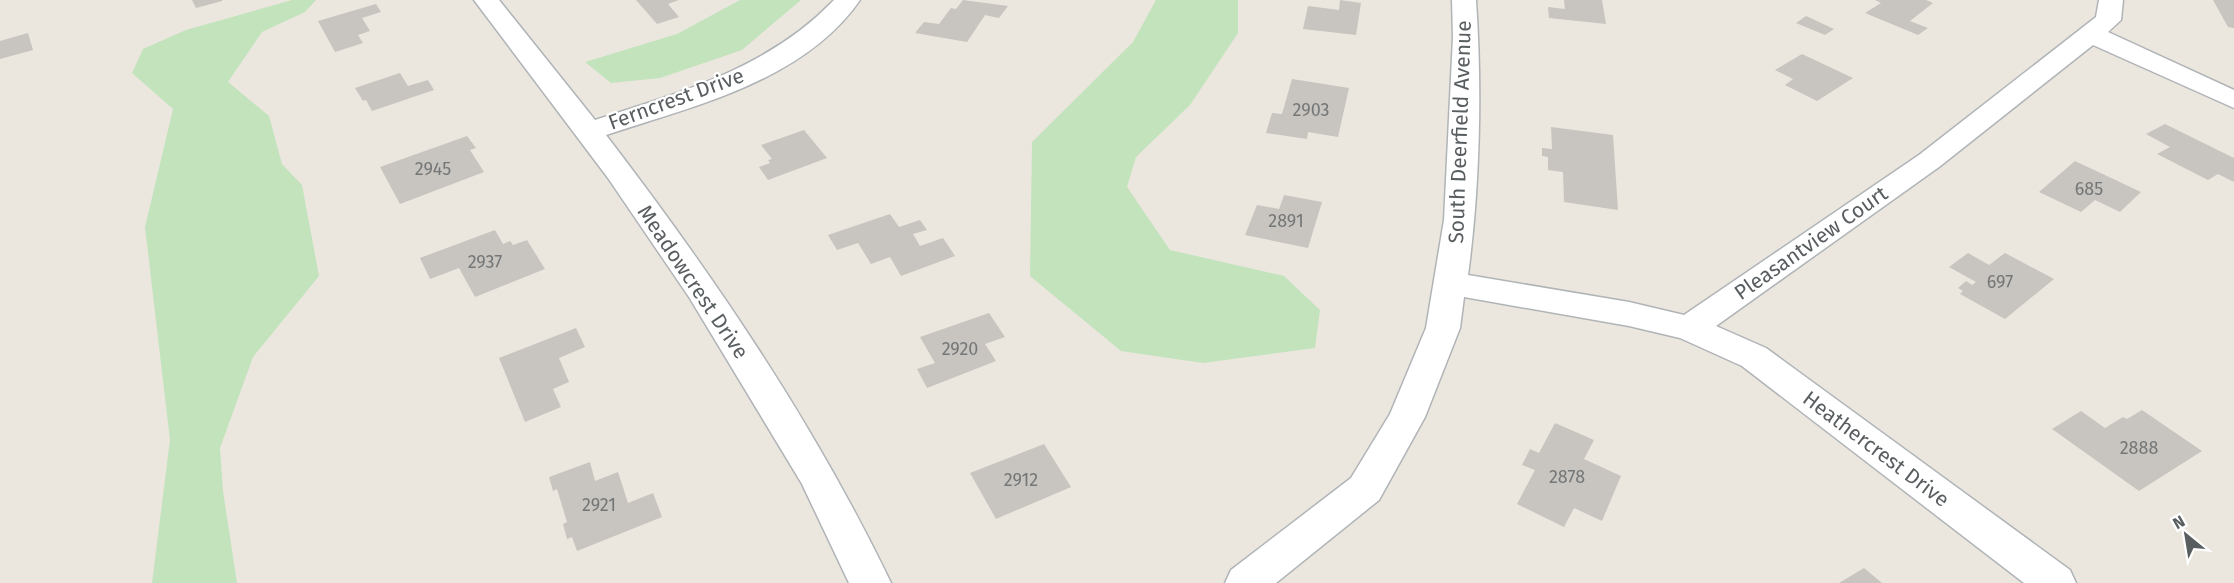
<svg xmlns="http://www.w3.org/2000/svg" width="2234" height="583" viewBox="0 0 2234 583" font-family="'Fira Sans',sans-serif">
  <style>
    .green { fill: #c2e3bc }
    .building { fill: #c8c4bf }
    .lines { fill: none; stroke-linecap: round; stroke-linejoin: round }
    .minor-casing { stroke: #b0b4b7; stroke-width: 3 }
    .minor { fill: #fff; fill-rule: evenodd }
    .labels { text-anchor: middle; stroke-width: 4.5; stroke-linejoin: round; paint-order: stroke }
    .number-label { font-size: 18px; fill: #747778 }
    .street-label { font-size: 21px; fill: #585d60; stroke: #fff }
  </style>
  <rect width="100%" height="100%" fill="#ebe7df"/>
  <path class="green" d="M292,0H316L305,12L262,32L228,82L269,116L282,164L302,185L319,276L253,357L220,448L223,491L237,583H152L170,440L145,227L173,109L132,73L143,49L186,30Z
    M740,0H801L742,50L660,78L611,83L585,62L677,34Z
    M1156,0H1238V33L1190,105L1136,157L1127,187L1170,250L1284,276L1320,310L1315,348L1203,363L1121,351L1030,276L1032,142L1133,42Z"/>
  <path class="building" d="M192,0H222V1L196,8Z
    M636,0H679L668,4L679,17L657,24Z
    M963,0L1008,6L999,18L985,15L967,42L915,33L924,22L939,24L951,8L956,9Z
    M1340,0L1361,3L1356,35L1303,29L1308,6L1339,10Z
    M1564,0H1602L1606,24L1549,18L1548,7L1565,9Z
    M1875,0H1926L1933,3L1910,21L1928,28L1918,35L1865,13L1881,3Z
    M2213,0H2234V28L2228,27Z
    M376,4L381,12L362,18L370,31L358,35L363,43L335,52L318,21Z
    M1806,16L1834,29L1825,35L1796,23Z
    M28,33L33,50L0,59V41Z
    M1802,54L1853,78L1817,101L1785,85L1793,79L1775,70Z
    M400,73L408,86L428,80L434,90L372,111L366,100L363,101L355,88Z
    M1292,79L1349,88L1338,137L1308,132L1307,139L1266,133L1272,113L1282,114Z
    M2165,124L2234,158V182L2218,174L2208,180L2157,154L2170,147L2146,134Z
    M1551,127L1613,135L1618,210L1564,202L1563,172L1548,170V157L1542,156V148L1552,149Z
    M804,130L827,158L768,180L759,167L770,163L768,160L772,159L761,145Z
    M467,136L476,148L470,150L484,172L400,204L380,167Z
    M2075,161L2141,192L2120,212L2095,200L2081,212L2039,192Z
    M1284,195L1322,202L1308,248L1245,235L1257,205L1279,209Z
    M890,214L899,227L920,220L927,230L913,234L920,246L943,238L955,256L901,276L890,257L871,264L858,243L837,250L828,235Z
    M495,230L503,244L510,241L513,245L527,240L545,269L475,297L459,268L430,279L420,258Z
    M1968,253L1989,265L2005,253L2054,279L2005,319L1960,294L1963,291L1958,288L1966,281L1972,285L1976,282L1949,267Z
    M989,313L1005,337L985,344L996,361L927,388L917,369L935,363L920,337Z
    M576,328L585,347L559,358L569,382L553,389L561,407L525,422L499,358Z
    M2142,410L2202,451L2139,491L2052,429L2081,411L2105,428L2123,417L2127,419Z
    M1555,423L1594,440L1584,459L1621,476L1602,521L1574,508L1564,527L1517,504L1535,470L1522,465L1530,449L1539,453Z
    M1044,444L1071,487L996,519L970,473Z
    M590,462L595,481L618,472L628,503L653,493L662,517L577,551L572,537L567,539L563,524L567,522L557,489L553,491L549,477Z
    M1864,568L1882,583H1839Z"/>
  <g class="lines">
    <g class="minor-casing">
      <path id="minor" d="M474,0H499L595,120C682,92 769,68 834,0H860C804,81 694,106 606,135C714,276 814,423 891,583H849L802,484L689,297L608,178Z
        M1452,0H1476C1482,88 1480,187 1468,275L1629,302L1684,315L1919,155L2096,17L2099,0H2123L2121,20L2108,32L2234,90V108L2093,45L1939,167L1716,326L1766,348L2070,570L2076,583H2024L1742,366L1680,338L1629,326L1464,297L1460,328L1425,417L1379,500L1276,583H1225L1231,570L1351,478L1390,414L1426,328L1444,220L1453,37Z"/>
    </g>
    <use href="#minor" class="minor"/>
  </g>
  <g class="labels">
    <g class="number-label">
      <text x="1311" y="116">2903</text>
      <text x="433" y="175">2945</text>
      <text x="2089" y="195">685</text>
      <text x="1286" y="227">2891</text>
      <text x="485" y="268">2937</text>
      <text x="2000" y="288">697</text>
      <text x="960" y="355">2920</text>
      <text x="2139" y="454">2888</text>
      <text x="1567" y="483">2878</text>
      <text x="1021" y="486">2912</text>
      <text x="599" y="511">2921</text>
    </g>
    <g class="street-label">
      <text transform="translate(676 99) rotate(-20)" y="7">Ferncrest Drive</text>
      <text transform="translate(1460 132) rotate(-88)" y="7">South Deerfield Avenue</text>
      <text transform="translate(1811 243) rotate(-35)" y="7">Pleasantview Court</text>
      <text transform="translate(693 282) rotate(56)" y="7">Meadowcrest Drive</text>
      <text transform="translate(1876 449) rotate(37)" y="7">Heathercrest Drive</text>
    </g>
  </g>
  <g transform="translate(2186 535) rotate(330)" stroke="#ffffff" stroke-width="4.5" paint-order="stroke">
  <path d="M0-4.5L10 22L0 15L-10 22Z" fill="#585d60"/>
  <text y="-9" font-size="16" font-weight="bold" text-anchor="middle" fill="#585d60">N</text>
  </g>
</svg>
